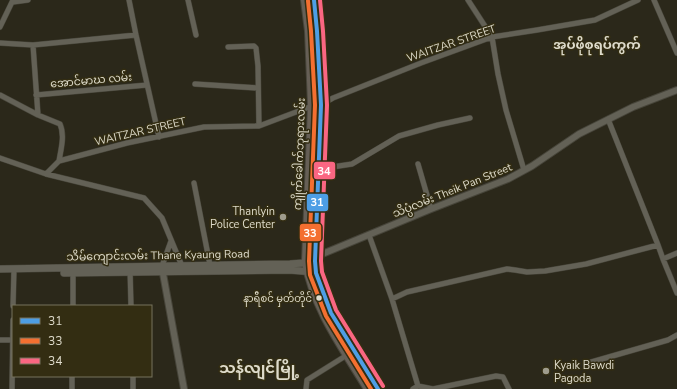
<svg xmlns="http://www.w3.org/2000/svg" width="677" height="389" viewBox="0 0 677 389" font-family="'Nunito Sans','Noto Sans Myanmar',sans-serif">
  <style>
    .lines { fill: none; stroke-linecap: round; stroke-linejoin: round }
    .minor-casing { stroke: #47453a; stroke-width: 6 }
    .tertiary-casing { stroke: #47453a; stroke-width: 8 }
    .secondary-casing { stroke: #47453a; stroke-width: 8 }
    .primary-casing { stroke: #47453a; stroke-width: 10 }
    .minor { stroke: #636156; stroke-width: 5 }
    .tertiary { stroke: #636156; stroke-width: 6 }
    .secondary { stroke: #636156; stroke-width: 7 }
    .primary { stroke: #665f56; stroke-width: 8 }
    .bus-1-casing { stroke: #332d12; stroke-width: 7 }
    .bus-2-casing { stroke: #332d12; stroke-width: 7 }
    .bus-3-casing { stroke: #332d12; stroke-width: 7 }
    .bus-1 { stroke: #4d9ee5; stroke-width: 4 }
    .bus-2 { stroke: #f46f30; stroke-width: 4 }
    .bus-3 { stroke: #fa6682; stroke-width: 4 }
    .poi-dot { fill: #9f9c8d; stroke: #332d12; stroke-width: 1.5 }
    .bus-dot { fill: #dedbcb; stroke: #332d12; stroke-width: 1.5 }
    .labels { text-anchor: middle; stroke-width: 3; stroke-linejoin: round; paint-order: stroke }
    .bus-label { font-size: 10px; fill: #dedbcb; stroke: #332d12; text-anchor: end }
    .street-label { font-size: 11px; fill: #dedbcb; stroke: #332d12 }
    .poi-label { font-size: 11px; fill: #dedbcb; stroke: #332d12; text-anchor: end }
    .quarter-label { font-size: 13px; font-weight: bold; fill: #dedbcb; stroke: #332d12 }
    .district-label { font-size: 15px; font-weight: bold; fill: #dedbcb; stroke: #332d12 }
    .line-badge { stroke: #332d12; stroke-width: 1.5 }
    .badge-label { font-size: 11px; text-anchor: middle; font-weight: bold; fill: #fff }
  </style>
  <rect width="100%" height="100%" fill="#2b281a"/>
  <g class="lines">
    <g class="minor-casing">
      <path id="minor" d="M129,0L136,35L159,137
        M188,0L196,35
        M468,0L492,37L498,74L506,110L524,170
        M654,0L677,53
        M13,2L28,0
        M0,27L13,0
        M0,43L33,45L136,35
        M33,45L38,115
        M228,47L254,46L256,48L258,66L259,126
        M195,84L258,88
        M0,95L38,115L60,124C65,135 61,149 59,161
        M36,95L147,85
        M321,105L333,98L421,63L492,37L537,30L595,20L638,0
        M608,119L658,245L663,259L677,293
        M0,158L46,174L144,198L162,218L182,266
        M418,164L431,209
        M319,169L352,164L399,136L438,125L470,118
        M46,174L59,161L127,143L204,127L259,126L312,106
        M194,183L210,265
        M369,235L392,299L418,386
        M663,259L677,253
        M162,266L171,241
        M130,269L131,306
        M392,299L407,292L507,269L515,270L527,272L545,271L586,264L658,245
        M13,306L14,269
        M73,306V271
        M0,340H13
        M588,363L668,340L677,335
        M133,376V389
        M12,389L13,320
        M72,389V376
        M306,389L307,380L347,355L354,352
        M413,389L418,386L433,389L496,376L503,377L509,389"/>
    </g>
    <g class="tertiary-casing">
      <path id="tertiary" d="M315,257L431,209L508,179L532,166L579,134L633,107L677,90
        M162,268L184,389"/>
    </g>
    <g class="secondary-casing">
      <path id="secondary" d="M0,269L290,264L303,263L310,260
        M64,273L289,270L314,272"/>
    </g>
    <g class="primary-casing">
      <path id="primary" d="M305,0L309,31L312,105L306,262C314,309 344,349 368,389
        M314,0L317,31L321,105L315,261L316,273L331,313L378,389"/>
    </g>
    <use href="#minor" class="minor"/>
    <use href="#tertiary" class="tertiary"/>
    <use href="#secondary" class="secondary"/>
    <use href="#primary" class="primary"/>
    <g class="bus-1-casing">
      <path id="bus-1" d="M314,0L317,31L321,105L315,261L316,273L331,313L378,389"/>
    </g>
    <g class="bus-2-casing">
      <path id="bus-2" d="M308,1L311,31L315,105L309,261L310,275L326,316L371,389"/>
    </g>
    <g class="bus-3-casing">
      <path id="bus-3" d="M320,0L323,31L327,105L321,261L322,272L336,310L383,386"/>
    </g>
    <use href="#bus-1" class="bus-1"/>
    <use href="#bus-2" class="bus-2"/>
    <use href="#bus-3" class="bus-3"/>
  </g>
  <g class="poi-dot">
    <circle cx="283" cy="217" r="4"/>
    <circle cx="546" cy="371" r="4"/>
  </g>
  <circle class="bus-dot" cx="319" cy="298" r="3.5"/>
  <g class="labels">
    <g class="bus-label">
      <text x="312" y="302">နာရီစင် မှတ်တိုင်</text>
    </g>
    <g class="street-label">
      <text transform="translate(451 43) rotate(-19)" y="4">WAITZAR STREET</text>
      <text transform="translate(91 80) rotate(-5)" y="4">အောင်မာဃ လမ်း</text>
      <text transform="translate(140 131) rotate(-13)" y="4">WAITZAR STREET</text>
      <text transform="translate(299 154) rotate(-88)" y="4">ကျိုက်ခေါက်ဘုရားလမ်း</text>
      <text transform="translate(452 190) rotate(-22)" y="4">သိပ္ပံလမ်း Theik Pan Street</text>
      <text transform="translate(158 255) rotate(-1)" y="4">သိမ်ကျောင်းလမ်း Thane Kyaung Road</text>
    </g>
    <g class="poi-label">
      <text x="275" y="215">Thanlyin<tspan x="275" dy="13">Police Center</tspan></text>
      <text x="554" y="369" text-anchor="start">Kyaik Bawdi<tspan x="554" dy="13">Pagoda</tspan></text>
    </g>
    <g class="quarter-label">
      <text x="597" y="49">အုပ်ဖိုစုရပ်ကွက်</text>
    </g>
    <g class="district-label">
      <text x="259" y="373">သန်လျင်မြို့</text>
    </g>
  </g>
  <g class="line-badge">
    <rect x="313" y="161" width="23" height="19" rx="4" fill="#fa6682"/>
    <rect x="306" y="193" width="23" height="19" rx="4" fill="#4d9ee5"/>
    <rect x="299" y="223" width="23" height="19" rx="4" fill="#f46f30"/>
  </g>
  <g class="badge-label">
    <text x="324" y="175">34</text>
    <text x="317" y="206">31</text>
    <text x="310" y="237">33</text>
  </g>
  <rect x="12" y="305" width="140" height="72" fill="#332d12" stroke="#77735c"/>
  <rect x="20" y="318" width="20" height="6" fill="#4d9ee5" stroke="#77735c"/>
  <text x="48" y="325" font-size="12" fill="#dedbcb">31</text>
  <rect x="20" y="338" width="20" height="6" fill="#f46f30" stroke="#77735c"/>
  <text x="48" y="345" font-size="12" fill="#dedbcb">33</text>
  <rect x="20" y="358" width="20" height="6" fill="#fa6682" stroke="#77735c"/>
  <text x="48" y="365" font-size="12" fill="#dedbcb">34</text>
</svg>
